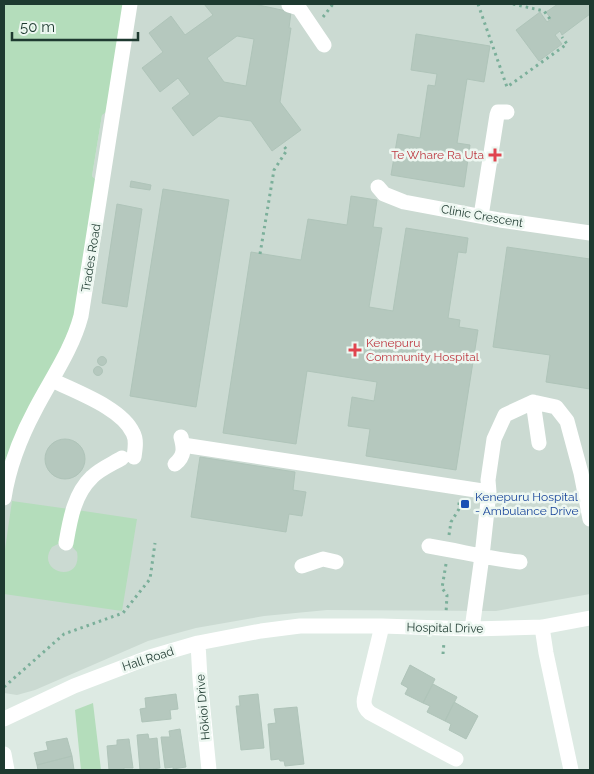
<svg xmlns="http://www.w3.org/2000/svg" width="594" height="774" viewBox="0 0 594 774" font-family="Raleway,sans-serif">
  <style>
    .built { fill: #cbdad2 }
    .green { fill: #b4ddbb }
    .building { fill: #b5c8be; stroke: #afc4b9; fill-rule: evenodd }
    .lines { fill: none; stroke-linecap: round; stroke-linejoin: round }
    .path { stroke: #7baf9a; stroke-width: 3; stroke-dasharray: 2.5 4; stroke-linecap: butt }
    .minor { stroke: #fff; stroke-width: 15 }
    .health-dot { fill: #e0444e; stroke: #edf7f1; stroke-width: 2 }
    .transit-dot { fill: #1a4fb4; stroke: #edf7f1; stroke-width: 2 }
    .labels { text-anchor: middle; stroke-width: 5; stroke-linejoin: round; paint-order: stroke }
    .health-label { font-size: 12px; fill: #be3a42; stroke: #edf7f1; text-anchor: end }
    .street-label { font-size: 12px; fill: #1e3a30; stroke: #edf7f1 }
    .transit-label { font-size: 12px; fill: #164399; stroke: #edf7f1; text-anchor: start }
  </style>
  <rect width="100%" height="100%" fill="#ddeae3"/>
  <path class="built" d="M126,4H590V594L496,611L327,610L264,616L196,628L148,641L35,690L17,695L4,693V464L97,181L92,176L102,115Z"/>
  <path class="green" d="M4,4H126L109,110L102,115L92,176L97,181L77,304L71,326L55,361L13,441L4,464Z
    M12,501L69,509L62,542L52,547C34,573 83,585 77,552L70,544L77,510L137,519L122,611L4,594V556Z
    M93,703L101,770H81L75,710Z"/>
  <path class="building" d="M204,4H254L291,12L289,28H291L280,102L301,130L272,151L251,121L219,116L193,136L172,108L190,94L178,78L160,92L142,68L163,52L149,33L171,16L185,35L213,15ZM237,36L254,39L246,86L224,82L207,58Z
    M558,4H590V14L562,35L560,31L555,35L562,44L539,61L516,30L540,12L547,22L551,19L546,12Z
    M416,34L490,46L484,82L467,79L457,143L470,145L464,187L391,175L398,134L420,138L428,85L435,86L437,74L411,70Z
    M131,181L151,185L150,190L130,187Z
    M163,189L229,200L196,407L130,396Z
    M351,196L377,200L373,227L382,228L369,307L393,311L406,228L468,238L466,253L458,252L448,318L460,320L459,327L478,330L456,470L366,456L370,429L348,426L352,397L374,401L377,382L307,371L296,444L223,433L251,252L301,260L308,219L347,225Z
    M117,204L142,209L127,307L102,303Z
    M507,247L590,259V389L546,382L550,355L493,347Z
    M97.5 361a4.5 4.5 0 1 1 9 0a4.5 4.5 0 1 1-9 0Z
    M93.5 371a4.5 4.5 0 1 1 9 0a4.5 4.5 0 1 1-9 0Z
    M45 459a20 20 0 1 1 40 0a20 20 0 1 1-40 0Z
    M200,457L295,472L293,490L306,492L302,516L289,514L286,532L191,517Z
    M410,665L435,679L423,703L405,694L408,688L401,684Z
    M433,684L457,697L445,721L427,712L430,706L423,703Z
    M176,694L178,709L170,710L171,719L142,722L140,709L146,708L145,698Z
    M258,694L264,748L241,750L236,706H240L239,696Z
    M454,702L478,716L466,739L449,730L451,724L445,721Z
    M297,707L304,764L285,766L284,761H280L279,759L271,760L268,724L276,723L274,709Z
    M180,729L186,767L173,769V767L165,768L161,737H170L169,731Z
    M148,734L149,739L157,738L160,768L153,769V770H140L137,735Z
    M67,738L72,756L37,765L34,753L48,750L46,742Z
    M129,739L133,768H124V770H109L107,746L117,745V740Z
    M72,756L74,770H38L37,765Z"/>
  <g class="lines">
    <path class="path" d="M478,4L507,87L567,44L562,37
      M513,4L544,11L550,19
      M323,17L333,4
      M260,254L274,170L287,150L282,144
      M449,535L451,522L459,509V501
      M446,564L442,588L447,595L446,613
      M443,654L444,642
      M4,687L64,634L123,613L150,579L155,543"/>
    <path class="minor" d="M289,5L299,8L324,45
      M378,187L384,194L404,202L500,220L590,233
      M481,216L497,115L498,112H507
      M52,380C76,392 122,408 133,433C137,440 135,450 134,457
      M533,402L539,443
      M183,445L489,492
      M175,464C185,456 184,448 181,437
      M4,498C9,466 20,438 35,410C51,379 72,350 81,316L130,4
      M66,543C70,520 74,494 92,477C100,469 112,464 122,458
      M429,546C460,551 490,559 520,562
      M302,566L323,559L336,562
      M382,626L365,696C363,703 364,708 370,713L456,759
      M542,627L546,653L571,770
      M472,629L482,556L489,492L488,480L494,439L505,415L533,402L556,407L567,421L581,473L590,519
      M198,643L200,679L209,770
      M4,719L74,686L150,657L198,643L261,631L300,626H382L472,629L542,627L590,618
      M4,754L7,770"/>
  </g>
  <g class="health-dot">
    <path d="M492.5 147.5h5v5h5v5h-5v5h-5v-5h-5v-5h5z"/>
    <path d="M352.5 342.5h5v5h5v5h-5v5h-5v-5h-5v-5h5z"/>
  </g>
  <rect class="transit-dot" x="460" y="499" width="10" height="10" rx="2.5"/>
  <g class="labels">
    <g class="health-label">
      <text x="484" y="159">Te Whare Ra Uta</text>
      <text x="366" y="347" text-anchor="start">Kenepuru<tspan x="366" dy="14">Community Hospital</tspan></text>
    </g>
    <g class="street-label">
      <text transform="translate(482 216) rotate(10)" y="4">Clinic Crescent</text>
      <text transform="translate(91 258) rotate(-81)" y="4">Trades Road</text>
      <text transform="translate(445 628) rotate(1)" y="4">Hospital Drive</text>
      <text transform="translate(148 659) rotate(-18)" y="4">Hall Road</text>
      <text transform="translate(203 707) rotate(-95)" y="4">Hōkioi Drive</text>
    </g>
    <g class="transit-label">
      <text x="475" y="501">Kenepuru Hospital<tspan x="475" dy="14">- Ambulance Drive</tspan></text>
    </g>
  </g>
  <rect width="594" height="774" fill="none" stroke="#1e3a30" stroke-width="10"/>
  <path d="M12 32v8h126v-8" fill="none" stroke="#1e3a30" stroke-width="2.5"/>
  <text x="20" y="32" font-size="15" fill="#1e3a30" stroke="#edf7f1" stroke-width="4" paint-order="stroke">50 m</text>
</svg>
